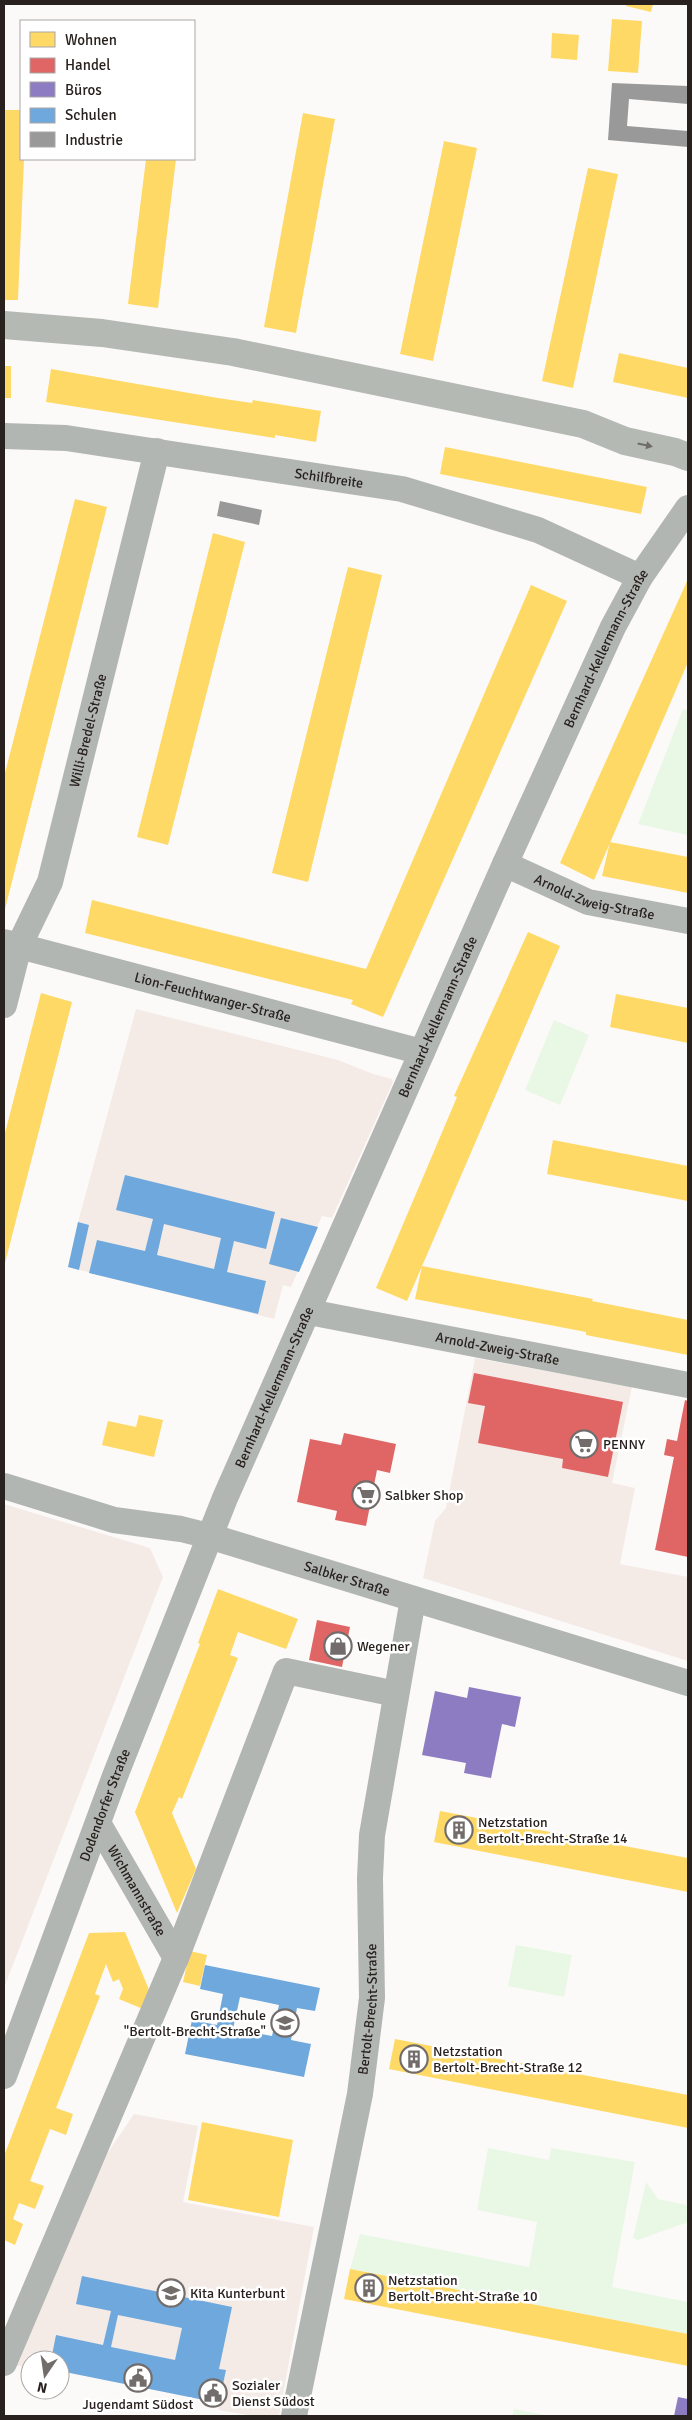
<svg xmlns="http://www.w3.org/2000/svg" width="692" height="2420" viewBox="0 0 692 2420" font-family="Signika,sans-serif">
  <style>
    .built { fill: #f4ebe7 }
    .green { fill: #e9f7e5 }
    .homes { fill: #ffd966 }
    .shops { fill: #e06666 }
    .offices { fill: #8e7cc3 }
    .schools { fill: #6fa8dc; fill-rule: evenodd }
    .industry { fill: #999 }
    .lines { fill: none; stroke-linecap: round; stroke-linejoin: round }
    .minor { stroke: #b2b6b2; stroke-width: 26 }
    .major { stroke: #b5b9b3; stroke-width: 28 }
    .oneway { fill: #6e6d68 }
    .labels { text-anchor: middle; stroke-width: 5; stroke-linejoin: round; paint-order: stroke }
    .street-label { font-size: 14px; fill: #28211e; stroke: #fff }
    .poi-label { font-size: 14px; fill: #28211e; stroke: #fff; text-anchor: start }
  </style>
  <rect width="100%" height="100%" fill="#fcfaf9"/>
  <path class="built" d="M136,1009L338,1060L373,1074L392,1079L393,1082L332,1218L322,1216L291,1287L283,1285L274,1319L68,1267L78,1222Z
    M475,1358L632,1387L612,1483L635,1488L620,1564L688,1577V1661L423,1578L435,1521L446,1508Z
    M4,1504L150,1548L163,1577L4,1988Z
    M134,2114L198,2126L183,2202L314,2227L279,2416H252L219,2410V2403L60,2371V2360H30V2367L9,2365L89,2180Z"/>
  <path class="green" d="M683,709L688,710V835L638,824Z
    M554,1020L589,1035L560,1105L525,1090Z
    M516,1945L572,1955L564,1997L508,1986Z
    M488,2148L549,2160L551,2148L635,2162L612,2287L688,2302V2334L350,2269L360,2234L529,2267L537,2222L477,2210Z
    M646,2182L658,2199L687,2205L688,2203V2222L638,2240L633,2238Z
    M514,2409L550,2416H512Z"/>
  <path class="homes" d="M627,4H653L651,12L626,6Z
    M612,19L642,21L638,73L608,71Z
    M552,33L579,35L577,60L551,58Z
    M4,110H21V159H24L18,300H4Z
    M303,113L335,119L296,333L264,327Z
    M444,141L477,148L433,361L400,354Z
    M146,159H176L158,308L128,304Z
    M588,168L618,174L573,388L542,381Z
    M619,353L688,368V398L613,382Z
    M4,366H11V398H4Z
    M51,369L218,398L252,403L253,400L321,411L316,442L275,435V438L268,437L46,402Z
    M445,447L647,487L641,514L440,474Z
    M75,499L107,507L4,913V777Z
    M213,533L245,542L168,845L137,837Z
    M348,567L382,575L308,882L272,873Z
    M688,579V662L594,880L560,863Z
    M531,585L567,601L383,1017L351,1004L353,1000L85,933L92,900L366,969Z
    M610,842L688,857V893L602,876Z
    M528,932L560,946L407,1301L376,1288L457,1097L454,1096Z
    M41,993L72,1002L4,1267V1137Z
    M616,994L688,1008V1043L610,1027Z
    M553,1140L688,1166V1201L547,1174Z
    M422,1266L593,1299L592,1301L688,1320V1355L586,1335V1332L415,1299Z
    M139,1415L163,1420L154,1457L102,1445L108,1421L136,1427Z
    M218,1589L298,1619L286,1649L238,1632L230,1655L238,1658L182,1799L179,1797L172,1813L196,1869L177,1913L135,1812L200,1644L198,1643Z
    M440,1811L688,1858V1892L434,1842Z
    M125,1932L150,1992L143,2009L119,1999L123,1989L119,1979L113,1982L106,1964L95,1994L100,1996L56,2108L73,2114L66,2135L50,2129L30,2181L44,2186L35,2209L19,2203L13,2219L23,2224L15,2245L4,2240V2156L89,1933Z
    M190,1951L207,1955L200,1986L183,1982Z
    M395,2039L688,2095V2128L389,2069Z
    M202,2122L293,2140L279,2217L188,2200Z
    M350,2269L688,2334V2366L344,2299Z"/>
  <path class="shops" d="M474,1373L623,1402L608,1477L562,1468L563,1459L478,1443L485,1406L468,1403Z
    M685,1400L688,1401V1557L655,1550L674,1457L664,1455L667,1439L677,1441Z
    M344,1433L396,1444L390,1473L377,1470L366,1526L335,1520L337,1511L297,1502L310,1439L341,1445Z
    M317,1620L350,1627L342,1667L309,1660Z"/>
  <path class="offices" d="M469,1687L521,1697L515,1727L502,1724L491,1778L464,1773L466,1763L422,1755L435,1691L467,1698Z
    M678,2397L688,2399V2416H674Z"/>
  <path class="schools" d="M125,1175L275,1212L266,1249L234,1241L227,1272L266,1281L258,1314L89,1273L97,1240L145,1251L153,1219L116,1210ZM164,1224L221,1238L214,1269L157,1255Z
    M281,1218L318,1227L299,1272L269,1264Z
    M78,1222L89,1225L79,1270L68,1267Z
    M205,1965L320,1988L315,2011L297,2008L291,2040L311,2044L304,2077L185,2054L192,2020L217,2025L223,1994L200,1989ZM240,1997L279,2005L272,2036L233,2029Z
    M82,2276L232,2307L219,2369L226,2370L219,2403L60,2371V2360H51L56,2335L103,2345L111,2311L76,2304ZM118,2315L182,2328L175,2360L111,2347Z"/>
  <path class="industry" d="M612,83L688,86V104L629,99L627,126L688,131V147L608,140Z
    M220,501L262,510L259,525L217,516Z"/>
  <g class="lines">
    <g class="minor">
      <path id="s1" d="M4,436L66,438L402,489L538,530L640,577"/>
      <path id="s2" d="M505,864L588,902L688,921"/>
      <path id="s3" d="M4,942L422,1052"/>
      <path id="s4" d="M4,1005L19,946L50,882L157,451"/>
      <path id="s5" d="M309,1312L688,1385"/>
      <path id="s6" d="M4,1486L114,1520L181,1529L209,1536L688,1683"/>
      <path id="s7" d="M98,1823L176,1958"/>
      <path id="s8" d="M4,2076L115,1776L225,1498L505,864L613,627L640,577L688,508"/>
      <path d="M4,2363L176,1958L286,1671L396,1694"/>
      <path id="s9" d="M294,2416L360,2094L372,1998L370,1878L372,1835L413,1599"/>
    </g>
    <path class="major" d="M4,325L102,333L233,352L583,424L625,441L675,452L688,457"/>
  </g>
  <defs><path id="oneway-solid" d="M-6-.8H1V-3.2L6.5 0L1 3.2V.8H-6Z" transform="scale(1.25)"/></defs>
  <use class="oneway" href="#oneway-solid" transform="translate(645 445) rotate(12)"/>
  <defs>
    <g id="supermarket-ring" transform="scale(1.4375)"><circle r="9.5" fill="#fff" stroke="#726d6b" stroke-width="1.5"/><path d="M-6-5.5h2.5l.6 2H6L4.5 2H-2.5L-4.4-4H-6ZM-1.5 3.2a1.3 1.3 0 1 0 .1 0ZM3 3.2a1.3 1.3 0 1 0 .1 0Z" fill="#726d6b"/></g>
    <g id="shop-ring" transform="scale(1.4375)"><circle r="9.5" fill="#fff" stroke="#726d6b" stroke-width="1.5"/><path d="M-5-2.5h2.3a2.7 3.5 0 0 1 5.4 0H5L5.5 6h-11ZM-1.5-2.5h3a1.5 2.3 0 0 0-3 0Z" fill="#726d6b"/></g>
    <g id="building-ring" transform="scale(1.4375)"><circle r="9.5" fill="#fff" stroke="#726d6b" stroke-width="1.5"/><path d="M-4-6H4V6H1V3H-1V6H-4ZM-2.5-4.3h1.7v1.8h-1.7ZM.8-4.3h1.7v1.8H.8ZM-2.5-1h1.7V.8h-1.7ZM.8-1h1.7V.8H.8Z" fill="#726d6b"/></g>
    <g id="school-ring" transform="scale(1.4375)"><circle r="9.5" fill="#fff" stroke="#726d6b" stroke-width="1.5"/><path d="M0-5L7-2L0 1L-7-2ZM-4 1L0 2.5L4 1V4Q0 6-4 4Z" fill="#726d6b"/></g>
    <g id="civic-ring" transform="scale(1.4375)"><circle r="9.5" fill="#fff" stroke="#726d6b" stroke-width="1.5"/><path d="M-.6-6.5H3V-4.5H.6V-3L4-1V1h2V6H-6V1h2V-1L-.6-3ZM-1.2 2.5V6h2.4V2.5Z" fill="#726d6b"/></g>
  </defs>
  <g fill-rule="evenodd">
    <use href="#supermarket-ring" x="584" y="1444"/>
    <use href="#supermarket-ring" x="366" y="1495"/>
    <use href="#shop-ring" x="338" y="1646"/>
    <use href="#building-ring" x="459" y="1830"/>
    <use href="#school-ring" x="285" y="2023"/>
    <use href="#building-ring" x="414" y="2059"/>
    <use href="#building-ring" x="369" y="2288"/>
    <use href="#school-ring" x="171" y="2293"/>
    <use href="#civic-ring" x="138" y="2378"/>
    <use href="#civic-ring" x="213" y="2393"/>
  </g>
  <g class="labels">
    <g class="street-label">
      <text dy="5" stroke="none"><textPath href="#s1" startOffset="328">Schilfbreite</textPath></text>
      <text dy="5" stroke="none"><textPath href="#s8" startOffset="1550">Bernhard-Kellermann-Straße</textPath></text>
      <text dy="5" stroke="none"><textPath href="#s4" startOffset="288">Willi-Bredel-Straße</textPath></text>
      <text dy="5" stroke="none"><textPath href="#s2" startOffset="96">Arnold-Zweig-Straße</textPath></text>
      <text dy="5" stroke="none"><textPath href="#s3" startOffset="216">Lion-Feuchtwanger-Straße</textPath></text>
      <text dy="5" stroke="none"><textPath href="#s8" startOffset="1145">Bernhard-Kellermann-Straße</textPath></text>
      <text dy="5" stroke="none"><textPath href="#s5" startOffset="192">Arnold-Zweig-Straße</textPath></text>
      <text dy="5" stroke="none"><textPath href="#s8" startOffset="740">Bernhard-Kellermann-Straße</textPath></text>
      <text dy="5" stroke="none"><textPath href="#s6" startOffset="356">Salbker Straße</textPath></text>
      <text dy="5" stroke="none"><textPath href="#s8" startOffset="289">Dodendorfer Straße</textPath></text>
      <text dy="5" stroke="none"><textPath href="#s7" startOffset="78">Wichmannstraße</textPath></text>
      <text dy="5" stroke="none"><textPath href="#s9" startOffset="414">Bertolt-Brecht-Straße</textPath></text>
    </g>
    <g class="poi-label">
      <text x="603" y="1449">PENNY</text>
      <text x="385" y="1500">Salbker Shop</text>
      <text x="357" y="1651">Wegener</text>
      <text x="478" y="1827">Netzstation<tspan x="478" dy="16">Bertolt-Brecht-Straße 14</tspan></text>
      <text x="266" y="2020" text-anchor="end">Grundschule<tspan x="266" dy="16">"Bertolt-Brecht-Straße"</tspan></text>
      <text x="433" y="2056">Netzstation<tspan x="433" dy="16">Bertolt-Brecht-Straße 12</tspan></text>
      <text x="388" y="2285">Netzstation<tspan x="388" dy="16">Bertolt-Brecht-Straße 10</tspan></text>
      <text x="190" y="2298">Kita Kunterbunt</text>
      <text x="232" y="2390">Sozialer<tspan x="232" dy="16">Dienst Südost</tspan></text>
      <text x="138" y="2409" text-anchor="middle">Jugendamt Südost</text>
    </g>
  </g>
  <rect width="692" height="2420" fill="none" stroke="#28211e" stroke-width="10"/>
  <rect x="20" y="20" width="175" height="140" fill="#ffffff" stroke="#a9a6a5"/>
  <rect x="30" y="32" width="25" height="15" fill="#ffd966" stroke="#a9a6a5"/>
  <text x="65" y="45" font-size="15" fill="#28211e">Wohnen</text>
  <rect x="30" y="58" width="25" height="15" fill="#e06666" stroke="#a9a6a5"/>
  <text x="65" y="70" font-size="15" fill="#28211e">Handel</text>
  <rect x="30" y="82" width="25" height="15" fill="#8e7cc3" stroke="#a9a6a5"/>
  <text x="65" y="95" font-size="15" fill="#28211e">Büros</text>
  <rect x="30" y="108" width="25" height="15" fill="#6fa8dc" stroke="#a9a6a5"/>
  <text x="65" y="120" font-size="15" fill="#28211e">Schulen</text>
  <rect x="30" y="132" width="25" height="15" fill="#999999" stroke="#a9a6a5"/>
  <text x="65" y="145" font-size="15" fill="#28211e">Industrie</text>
  <g transform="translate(45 2375) rotate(193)"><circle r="24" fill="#ffffff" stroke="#a9a6a5"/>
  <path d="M0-4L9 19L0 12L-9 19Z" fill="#726d6b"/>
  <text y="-8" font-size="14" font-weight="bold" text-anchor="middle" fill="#28211e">N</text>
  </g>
</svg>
